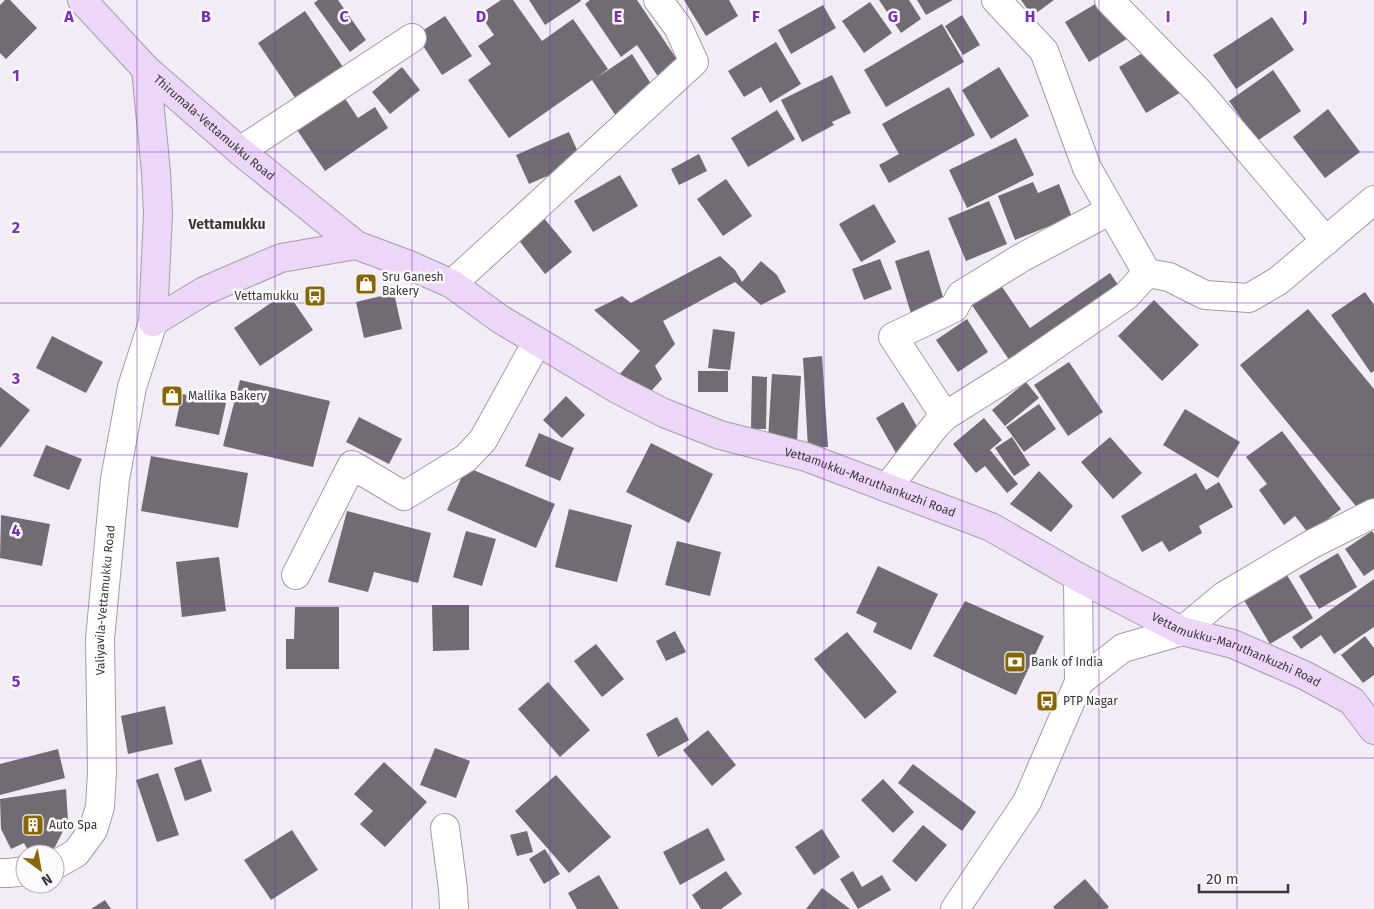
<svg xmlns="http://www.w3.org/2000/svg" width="1374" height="909" viewBox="0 0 1374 909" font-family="'Fira Sans',sans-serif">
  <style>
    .building { fill: #716c74 }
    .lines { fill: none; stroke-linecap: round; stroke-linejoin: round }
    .minor-casing { stroke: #a39ea6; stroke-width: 30 }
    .tertiary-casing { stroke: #a39ea6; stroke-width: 30 }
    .secondary-casing { stroke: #a39ea6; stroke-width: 30 }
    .minor { stroke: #fff; stroke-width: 28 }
    .tertiary { stroke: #fff; stroke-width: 28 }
    .secondary { stroke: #edd7f9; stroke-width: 28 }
    .grid { fill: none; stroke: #7b2cbf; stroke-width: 1; stroke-opacity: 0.55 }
    .labels { text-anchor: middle; stroke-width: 5; stroke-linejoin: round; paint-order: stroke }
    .street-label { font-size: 12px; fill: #39373a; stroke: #fdfafe }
    .poi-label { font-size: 12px; fill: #39373a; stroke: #fdfafe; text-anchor: start }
    .neighbourhood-label { font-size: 14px; font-weight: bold; fill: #39373a; stroke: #fdfafe }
    .grid-label { font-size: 16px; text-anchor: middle; font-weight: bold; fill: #7b2cbf; stroke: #fdfafe; stroke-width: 5; stroke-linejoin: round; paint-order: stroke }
  </style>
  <rect width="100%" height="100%" fill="#f1ecf5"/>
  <path class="building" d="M5,0H10L37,28L6,59L0,53V5Z
    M318,0H338L366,40L350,52L314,3Z
    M501,0H513L542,41L573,19L608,69L596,78L632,54L655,90L616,116L592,80L509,138L468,80L491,64L478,46L494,35L480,14Z
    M529,0H580L581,1L545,25Z
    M590,0H637L680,64L659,78L637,45L621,57L585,4Z
    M684,0H729L738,16L706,36Z
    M879,0H909L921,19L901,33Z
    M917,0H953L926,15Z
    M1021,0H1054L1032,16Z
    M1102,0L1135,34L1089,62L1065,22Z
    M870,2L892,33L864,53L842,21Z
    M823,5L836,28L791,54L778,30Z
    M305,11L345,70L298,102L258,43Z
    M962,15L980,45L963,55L945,26Z
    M445,16L472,56L442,75L416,35Z
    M1272,17L1294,50L1236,89L1213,55Z
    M942,24L964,62L886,107L864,70Z
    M776,42L801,84L770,103L761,87L744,97L728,71Z
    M1156,45L1183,91L1146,113L1119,67Z
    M402,67L420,90L390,114L372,92Z
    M999,67L1029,116L991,139L962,90Z
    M1273,70L1301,111L1257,141L1229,101Z
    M832,75L851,113L832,122L834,125L802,142L781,100Z
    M949,87L975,135L889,183L879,165L899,154L882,124Z
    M342,94L358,118L375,107L388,128L325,171L295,127Z
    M1328,109L1360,152L1325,178L1293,137Z
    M777,110L795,139L748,167L731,138Z
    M569,132L582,161L529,184L516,155Z
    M1016,138L1034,175L967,208L949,170Z
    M699,154L707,171L679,185L671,169Z
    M620,175L638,206L593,232L574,201Z
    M726,179L752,216L723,236L697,199Z
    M1033,182L1038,193L1059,184L1072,217L1015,240L998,196Z
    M989,201L1007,244L966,261L948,218Z
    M874,204L896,242L861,262L839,224Z
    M543,217L572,252L545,274L517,238Z
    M929,250L946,307L912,317L895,261Z
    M720,256L735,270L742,282L761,261L777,275L786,292L761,305L735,282L663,321L675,344L655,366L662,379L645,398L619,375L640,351L594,310L622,296L631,303Z
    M880,259L892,289L864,300L852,269Z
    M1110,273L1123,292L1014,367L967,298L996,278L1030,328Z
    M287,292L313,330L260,366L234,328Z
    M1365,292L1374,305V371L1371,373L1331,315Z
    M394,293L402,329L364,338L356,302Z
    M1154,300L1199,345L1162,381L1118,336Z
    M1308,309L1374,389V500L1360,511L1240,365Z
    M967,319L988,352L958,372L936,340Z
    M713,329L735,332L730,370L708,368Z
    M52,336L103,362L86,393L36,368Z
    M822,356L828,447L808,448L803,358Z
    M1069,362L1103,412L1068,436L1034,385Z
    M698,371H728V392H698Z
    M772,374L801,376L797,440L768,439Z
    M752,376L767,377L766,429H751Z
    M240,380L330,401L313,467L223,446Z
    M1026,382L1039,398L1005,426L992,410Z
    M0,387L30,410L0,448Z
    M182,394L226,403L219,435L175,426Z
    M566,396L585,415L562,438L543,420Z
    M903,402L923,437L896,453L876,418Z
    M1039,404L1056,429L1024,452L1006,427Z
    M1185,409L1240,442L1218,478L1163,445Z
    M359,417L402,439L389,464L346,442Z
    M984,418L1002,440L990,450L1018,484L1007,493L985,466L976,473L953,444Z
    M1282,431L1341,509L1309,534L1295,516L1284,525L1259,490L1267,484L1246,457Z
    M539,433L574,448L560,481L525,466Z
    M1012,437L1030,465L1014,476L995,448Z
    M1110,437L1142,473L1113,499L1081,462Z
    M651,443L713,474L689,523L626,492Z
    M46,445L82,459L69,490L33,476Z
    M151,456L248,473L238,528L141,511Z
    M466,467L555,504L536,548L447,510Z
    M1039,471L1073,506L1051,532L1010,504Z
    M1196,473L1206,490L1219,482L1233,507L1199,526L1202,533L1169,552L1162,541L1142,552L1121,516Z
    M569,509L632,525L617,582L555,567Z
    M347,511L431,533L418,583L374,572L368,592L328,582Z
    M1,515L50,524L42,566L0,558Z
    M466,531L496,539L482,586L453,577Z
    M1372,531L1374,534V569L1364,576L1345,549Z
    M677,541L721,552L710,596L665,585Z
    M1338,553L1357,587L1319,609L1299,576Z
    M219,557L226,611L182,617L176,562Z
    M878,566L938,594L911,650L873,632L877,623L856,613Z
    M1287,575L1313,618L1270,644L1244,600Z
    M1374,579V627L1334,654L1321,635L1301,649L1292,637Z
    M965,601L1044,636L1016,695L933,656Z
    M432,605H469V650L433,651Z
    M295,607H339V669H286V639H294Z
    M675,631L686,652L666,661L656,641Z
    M847,632L897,692L865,719L814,659Z
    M1365,636L1374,648V675L1363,683L1341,655Z
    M596,644L624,679L602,697L574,661Z
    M548,682L590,730L560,757L518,709Z
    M165,706L173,744L128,754L121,716Z
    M677,717L689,740L658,757L646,734Z
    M708,730L736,765L712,786L683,750Z
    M435,748L470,761L456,798L420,785Z
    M58,749L65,778L0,795V764Z
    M201,759L212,791L185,801L174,768Z
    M384,762L427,802L385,847L360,824L373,811L354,794Z
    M913,764L976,812L962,831L898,783Z
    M158,773L179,835L157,842L136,780Z
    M556,775L611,837L569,873L515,811Z
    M883,779L914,812L893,833L861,800Z
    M66,789L68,821L55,847L46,854H30L24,843L11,849L1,829L0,799Z
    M923,825L947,845L916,882L892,861Z
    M708,828L725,860L680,885L663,852Z
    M822,829L840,857L814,875L795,847Z
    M292,830L318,870L271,900L244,860Z
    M527,831L533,852L517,856L510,835Z
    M545,849L560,874L544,884L529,859Z
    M726,871L742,894L721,909H701L692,895Z
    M853,871L862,887L882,875L891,890L858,909L840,879Z
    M599,875L619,909H577L568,893Z
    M1085,879L1109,907L1106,909H1055L1053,907Z
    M822,888L850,909H806Z
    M105,900L111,909H91Z"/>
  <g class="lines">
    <g class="minor-casing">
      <path id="minor" d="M996,0L1044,51L1087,168L1147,273
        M1109,0L1199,92L1326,241
        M240,151L412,38
        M452,284L694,62L678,27L658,0
        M945,416L893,337L954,308L961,295L1021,258L1111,210
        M887,488L936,425L945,416L1023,367L1126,296L1147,273L1169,277L1205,295L1249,298L1278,281L1374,200
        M296,575L352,465L404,496L466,458L483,440L537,342
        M1182,631L1224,596L1312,544L1374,513
        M445,828L453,889L454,909"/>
    </g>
    <g class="tertiary-casing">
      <g id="tertiary">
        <path d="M1079,682L1123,648L1182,631"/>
        <path id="s1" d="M55,865L76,853L93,830L100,807L102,772L100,639L115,479L132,387L153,322"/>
        <path d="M0,873H9L25,871"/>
        <path d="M955,909L1027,802L1079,682L1078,577"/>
      </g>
    </g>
    <g class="secondary-casing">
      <g id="secondary">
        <path id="s2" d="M82,0L146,69L240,151L356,245L407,264L452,284L500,319L617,389L664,413L720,435L806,457L991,527L1078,577L1182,631L1233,644L1304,675L1352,701L1374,730"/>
        <path d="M146,69L156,172L158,214L153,322"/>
        <path d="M153,322L204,291L281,258L356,245"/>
      </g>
    </g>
    <use href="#minor" class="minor"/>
    <use href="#tertiary" class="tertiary"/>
    <use href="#secondary" class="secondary"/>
  </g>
  <path class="grid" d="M137,0V909M275,0V909M412,0V909M550,0V909M687,0V909M824,0V909M962,0V909M1099,0V909M1237,0V909M0,152H1374M0,303H1374M0,455H1374M0,606H1374M0,758H1374"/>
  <defs>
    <g id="shop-square" transform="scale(1.125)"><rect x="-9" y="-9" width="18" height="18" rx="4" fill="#876601" stroke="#fdfafe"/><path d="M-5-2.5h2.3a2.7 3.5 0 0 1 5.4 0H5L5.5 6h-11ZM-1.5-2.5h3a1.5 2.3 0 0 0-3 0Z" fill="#fff"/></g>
    <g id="bus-square" transform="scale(1.125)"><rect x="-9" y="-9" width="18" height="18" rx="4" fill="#876601" stroke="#fdfafe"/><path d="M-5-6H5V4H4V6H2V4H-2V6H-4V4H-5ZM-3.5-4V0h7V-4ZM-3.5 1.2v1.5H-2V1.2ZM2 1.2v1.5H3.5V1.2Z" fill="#fff"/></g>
    <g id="bank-square" transform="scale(1.125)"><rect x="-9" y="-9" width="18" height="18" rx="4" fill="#876601" stroke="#fdfafe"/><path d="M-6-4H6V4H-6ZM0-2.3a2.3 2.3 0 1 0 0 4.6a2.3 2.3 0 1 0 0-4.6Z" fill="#fff"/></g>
    <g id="building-square" transform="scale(1.125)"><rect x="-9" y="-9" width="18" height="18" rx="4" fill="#876601" stroke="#fdfafe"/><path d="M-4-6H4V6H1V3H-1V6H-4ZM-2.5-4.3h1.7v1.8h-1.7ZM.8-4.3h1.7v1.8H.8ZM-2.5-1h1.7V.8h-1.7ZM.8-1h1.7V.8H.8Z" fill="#fff"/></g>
  </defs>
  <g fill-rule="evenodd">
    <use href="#shop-square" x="366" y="284"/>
    <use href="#bus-square" x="315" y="296"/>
    <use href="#shop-square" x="172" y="396"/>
    <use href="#bank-square" x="1015" y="662"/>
    <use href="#bus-square" x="1047" y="701"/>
    <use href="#building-square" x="33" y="825"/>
  </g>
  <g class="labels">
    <g class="street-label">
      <text dy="4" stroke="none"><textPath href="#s2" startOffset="184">Thirumala-Vettamukku Road</textPath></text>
      <text dy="4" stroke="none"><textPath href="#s2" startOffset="938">Vettamukku-Maruthankuzhi Road</textPath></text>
      <text dy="4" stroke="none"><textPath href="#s1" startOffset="284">Valiyavila-Vettamukku Road</textPath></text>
      <text dy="4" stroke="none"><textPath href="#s2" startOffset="1342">Vettamukku-Maruthankuzhi Road</textPath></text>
    </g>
    <g class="poi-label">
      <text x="382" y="281">Sru Ganesh<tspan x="382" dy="14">Bakery</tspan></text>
      <text x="299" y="300" text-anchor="end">Vettamukku</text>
      <text x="188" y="400">Mallika Bakery</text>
      <text x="1031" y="666">Bank of India</text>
      <text x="1063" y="705">PTP Nagar</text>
      <text x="49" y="829">Auto Spa</text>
    </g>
    <g class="neighbourhood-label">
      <text x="227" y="229">Vettamukku</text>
    </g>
  </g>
  <g class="grid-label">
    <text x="69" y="22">A</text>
    <text x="206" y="22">B</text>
    <text x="344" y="22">C</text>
    <text x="481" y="22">D</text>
    <text x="618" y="22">E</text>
    <text x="756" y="22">F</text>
    <text x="893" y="22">G</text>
    <text x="1030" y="22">H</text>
    <text x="1168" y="22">I</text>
    <text x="1305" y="22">J</text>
    <text x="16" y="81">1</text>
    <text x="16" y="233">2</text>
    <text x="16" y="384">3</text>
    <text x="16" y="536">4</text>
    <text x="16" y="687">5</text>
  </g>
  <g transform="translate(40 869) rotate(148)"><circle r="24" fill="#fdfafe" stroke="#afacb0"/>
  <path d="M0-4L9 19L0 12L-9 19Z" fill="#876601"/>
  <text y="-8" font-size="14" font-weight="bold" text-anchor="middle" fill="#39373a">N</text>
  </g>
  <path d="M1199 884v8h89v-8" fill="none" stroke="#39373a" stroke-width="2.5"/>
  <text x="1206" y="884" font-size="15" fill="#39373a" stroke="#fdfafe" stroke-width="4" paint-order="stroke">20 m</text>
</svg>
